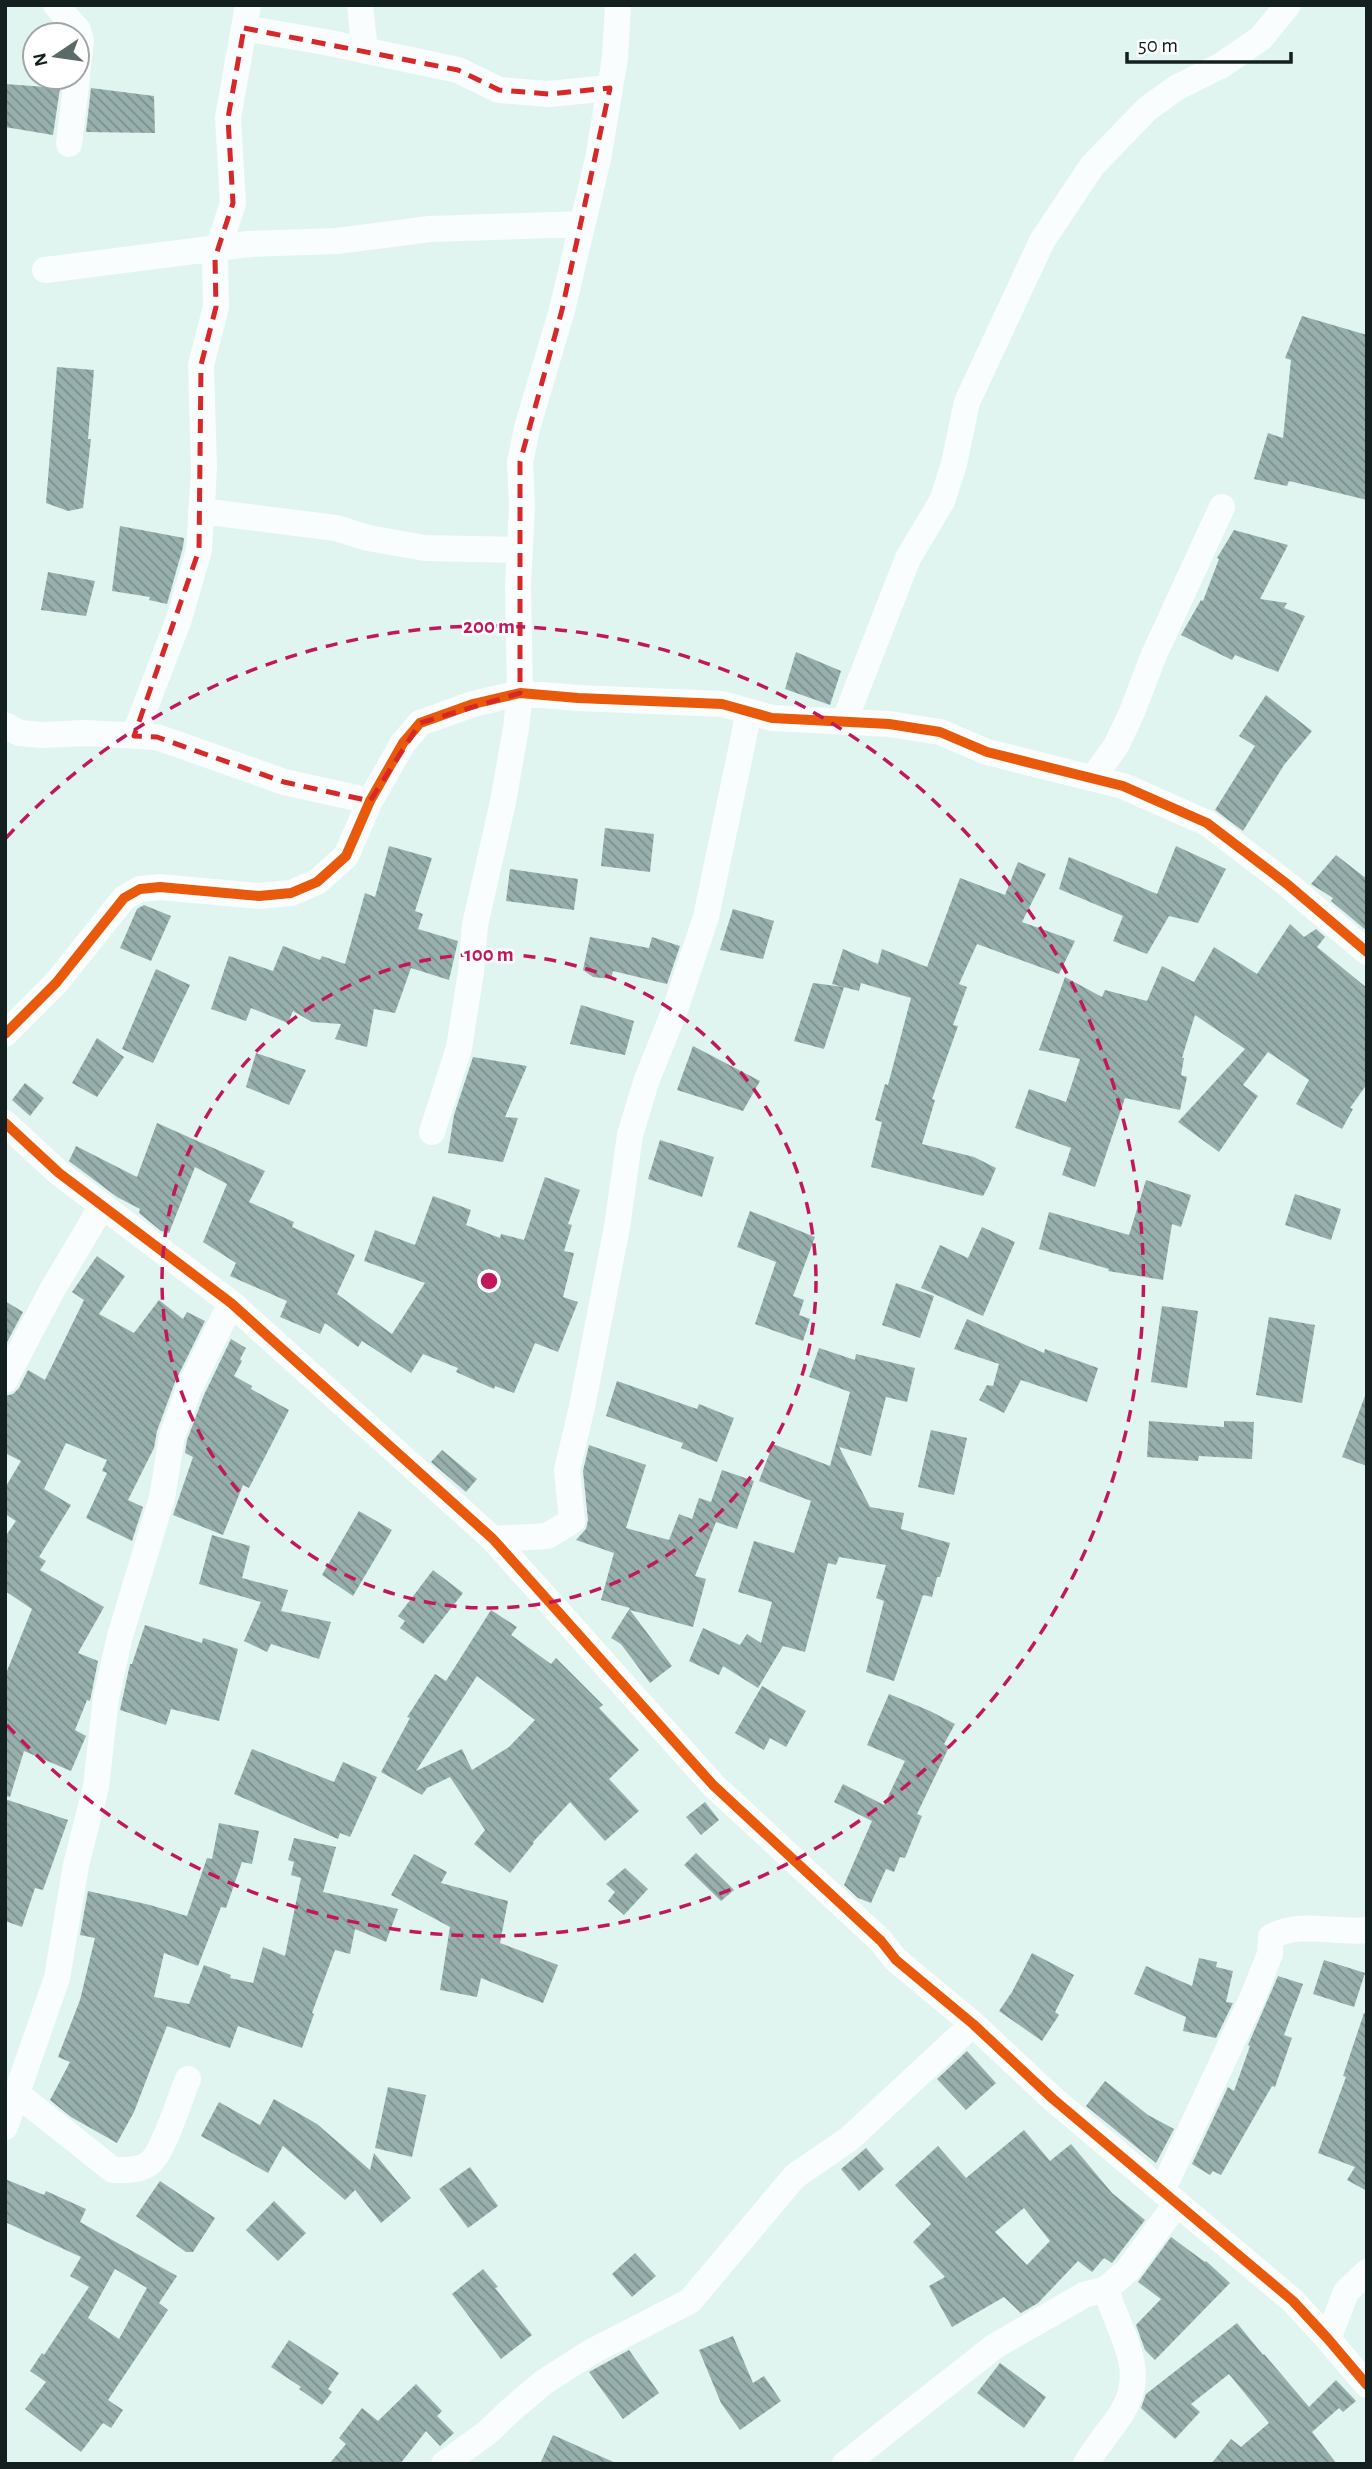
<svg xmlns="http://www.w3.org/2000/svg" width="1372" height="2469" viewBox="0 0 1372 2469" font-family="'Alegreya Sans',sans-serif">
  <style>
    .building { fill: url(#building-back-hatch); fill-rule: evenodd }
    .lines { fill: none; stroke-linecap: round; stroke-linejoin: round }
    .minor { stroke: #fafdfd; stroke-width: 26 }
    .cycleway-casing { stroke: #fff; stroke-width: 15 }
    .cycleway { stroke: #e8590c; stroke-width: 10 }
    .marked { fill: none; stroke: #d62828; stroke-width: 5; stroke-dasharray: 14 9; stroke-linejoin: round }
    .ring { fill: none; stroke: #c2185b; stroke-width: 3.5; stroke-dasharray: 12 9 }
    .centre { fill: #c2185b; stroke: #fff; stroke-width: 3.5 }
    .ring-label { font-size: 21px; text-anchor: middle; font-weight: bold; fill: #c2185b; stroke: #fff; stroke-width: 5; stroke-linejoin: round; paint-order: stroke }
  </style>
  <defs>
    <pattern id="building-back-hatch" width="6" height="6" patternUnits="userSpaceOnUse" patternTransform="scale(1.75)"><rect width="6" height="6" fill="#98b0ad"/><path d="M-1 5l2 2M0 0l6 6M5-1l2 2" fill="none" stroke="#7b8f8c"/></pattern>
  </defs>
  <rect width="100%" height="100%" fill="#e0f4f0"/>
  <path class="building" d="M5,84L60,88L53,135L5,127Z
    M91,88L154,96L155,133L86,132Z
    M1302,316L1367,335V500L1289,481L1287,486L1254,479L1268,433L1283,438L1291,360L1285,358Z
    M57,367L94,370L88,439H91L83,508L68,511L46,503Z
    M120,526L184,538L183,547L167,604L149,600L150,597L112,591Z
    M1234,530L1288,545L1260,599L1287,603L1284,608L1305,616L1278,672L1235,655L1232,660L1181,635L1201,600L1203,601L1219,559L1217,558Z
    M48,572L95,581L86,616L41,610Z
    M796,652L841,671L830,705L785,689Z
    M1266,695L1312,731L1284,765L1243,831L1215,810L1255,746L1239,736Z
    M605,828L654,834L650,872L601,866Z
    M389,846L432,858L415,911L423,914L418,929L458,941L449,980L411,968L395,1013L374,1009L367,1047L335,1039L341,1024L312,1022L293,1011L288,1023L251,1008L246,1021L211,1009L229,956L273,971L283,946L320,960L322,956L345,964L365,893L375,897Z
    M1176,846L1226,869L1198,923L1169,916L1147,954L1113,941L1123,916L1059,889L1069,857L1157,894Z
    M1336,855L1367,879V931L1331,901L1333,898L1311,884Z
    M1018,862L1046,874L1022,922L1075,941L1059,974L977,944L959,984L967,987L953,1025L958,1026L932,1099L935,1100L922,1144L974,1157L996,1168L988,1187L983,1196L871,1167L882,1122L875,1120L885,1084L888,1085L911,998L861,983L859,991L832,984L843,949L878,964L882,949L927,967L960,878L1005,895Z
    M510,869L578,879L574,910L506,901Z
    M144,905L171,916L151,961L120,948L137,909Z
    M733,909L774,921L763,959L720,950Z
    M1290,924L1304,937L1316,929L1325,937L1317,947L1367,988V1084L1350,1108L1353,1109L1342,1129L1296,1104L1309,1080L1268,1052L1243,1085L1258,1096L1219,1152L1178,1122L1245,1049L1195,1015L1182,1058H1184L1181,1075L1187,1077L1180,1110L1125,1098L1095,1187L1062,1175L1071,1148L1015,1128L1029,1089L1066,1102L1080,1059L1039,1050L1065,977L1102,997L1105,990L1147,1001L1162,966L1194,982L1214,947L1257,974Z
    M590,937L649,948L652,937L680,946L667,984L613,971L611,979L593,977L583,970Z
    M156,969L190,985L153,1063L122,1049Z
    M813,983L844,987L824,1049L794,1041Z
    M581,1005L634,1021L625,1055L570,1044Z
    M97,1038L124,1057L97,1097L72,1083Z
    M693,1046L760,1081L743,1111L677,1090Z
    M256,1053L306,1070L289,1105L246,1087Z
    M473,1057L527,1066L505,1117L518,1118L503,1162L448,1153L454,1115Z
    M25,1083L44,1098L30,1116L12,1100Z
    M157,1123L265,1171L249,1202L294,1222L292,1227L355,1255L337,1294L392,1334L425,1283L364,1261L375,1230L415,1245L433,1196L471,1210L466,1225L500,1238L501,1234L524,1240L545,1177L580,1190L568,1224L572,1225L564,1251L574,1253L563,1297L578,1302L558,1352L535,1343L514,1393L495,1386L494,1389L456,1372L458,1368L423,1354L411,1373L362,1341L358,1347L325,1323L320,1334L280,1317L287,1301L230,1276L236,1263L203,1242L227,1184L195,1167L169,1233L161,1231L139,1213L140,1209L117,1197L69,1161L76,1146L137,1177Z
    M660,1140L714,1157L702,1197L648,1179Z
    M1146,1180L1191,1195L1181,1227L1172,1224L1163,1280L1108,1271L1109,1269L1039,1249L1049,1212L1129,1235Z
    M1295,1194L1341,1209L1331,1240L1285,1225Z
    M750,1211L815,1237L793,1296L804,1300L799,1315L810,1319L803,1341L755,1324L776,1262L737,1247Z
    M982,1227L1015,1242L983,1316L921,1288L940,1245L968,1258Z
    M97,1256L125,1276L99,1314L134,1333L159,1300L183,1319L187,1312L205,1321L175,1382L157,1431L154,1448L128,1500L143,1507L132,1541L86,1518L107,1473L102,1471L107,1460L66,1443L44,1489L71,1505L39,1557L46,1561L40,1570L104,1607L78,1653L98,1661L90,1701L87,1700L75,1730L86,1736L71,1771L24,1751L10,1797L5,1796V1676L32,1609L5,1591V1537L16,1521L5,1514V1488L21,1461L5,1453V1396L13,1394L19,1388L28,1370L45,1380L84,1300L72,1292Z
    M896,1283L934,1296L920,1338L882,1325Z
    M5,1301L23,1312L5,1346Z
    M1162,1306L1198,1311L1187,1388L1151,1382Z
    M1269,1317L1315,1325L1302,1403L1256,1395Z
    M967,1319L1044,1353L1045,1349L1098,1368L1087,1402L1021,1380L1004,1413L979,1400L987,1385L993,1386L999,1364L954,1349Z
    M231,1339L246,1348L240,1359L242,1361L234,1376L252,1386L251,1389L289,1410L249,1488L243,1485L223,1535L173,1515L193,1457L185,1453L187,1440L204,1395Z
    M819,1348L855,1360L856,1354L915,1368L907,1402L886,1397L871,1456L839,1447L870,1507L904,1513L901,1529L950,1543L940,1577H937L932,1597L923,1595L894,1681L866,1672L884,1601L876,1598L886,1565L839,1557L836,1565L828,1563L805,1652L783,1646L758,1688L723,1666L719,1675L689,1661L703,1628L740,1645L747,1634L761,1643L772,1602L738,1592L754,1541L794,1553L811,1501L759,1481L773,1444L830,1466L850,1392L809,1377Z
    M617,1381L697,1409L699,1404L734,1418L717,1462L681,1448L683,1443L606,1416Z
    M1365,1396H1367V1466L1342,1457Z
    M1149,1421L1224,1427V1421L1254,1422L1252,1459L1199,1456L1198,1461L1147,1457Z
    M931,1430L967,1438L954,1495L918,1487Z
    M589,1445L646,1465L626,1528L669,1540L679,1514L692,1519L699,1498L711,1502L722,1470L754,1481L737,1529L716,1522L695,1576L706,1579L693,1627L630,1610L672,1666L650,1683L621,1644L611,1638L630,1608L601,1600L614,1553L576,1540L586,1529L588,1520L583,1471Z
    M442,1450L477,1479L466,1492L431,1462Z
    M359,1511L392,1530L353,1596L322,1575Z
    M212,1535L250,1546L242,1578L288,1590L281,1611L331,1622L319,1659L271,1644L267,1652L244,1641L261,1602L199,1584Z
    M433,1570L463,1593L423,1644L400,1628L405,1621L398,1616Z
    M491,1610L517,1627L511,1635L551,1664L556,1658L603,1705L599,1708L639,1750L609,1779L639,1811L605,1841L570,1802L533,1842L534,1843L510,1873L474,1844L485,1830L450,1777L427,1788L422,1795L381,1772L410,1718L407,1717L435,1674L446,1681ZM477,1676L535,1720L509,1747L472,1770L462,1749L416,1771Z
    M145,1625L202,1643L203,1638L238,1649L219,1721L171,1709L166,1725L120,1710L130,1664H132Z
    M762,1686L806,1711L786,1747L770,1738L764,1750L735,1733Z
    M889,1694L930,1711L955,1724L944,1744L949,1747L917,1814L922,1816L905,1858L900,1857L894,1872L886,1869L871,1903L858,1898L844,1885L872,1821L834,1802L843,1784L884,1805L905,1761L867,1745Z
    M252,1749L334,1782L343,1762L377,1777L350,1837L340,1833L338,1839L234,1794Z
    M5,1799L68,1820L43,1890L35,1888L22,1927L5,1921Z
    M705,1802L719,1820L701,1835L686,1817Z
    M219,1823L259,1831L252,1864L242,1862L226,1908L221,1907L198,1966L164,1953L154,1997L189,2004L204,1965L231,1975L230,1978L253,1983L263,1947L285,1956L301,1878L291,1875L294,1862L288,1860L294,1838L336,1847L323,1892L398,1909L386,1942L355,1929L350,1954L335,1950L312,2013L314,2014L302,2048L238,2026L230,2048L167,2026L134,2112L117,2143L71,2117L50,2100L70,2062L58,2057L80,2000L95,1938L80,1935L88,1891L150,1905L187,1916L207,1858L212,1859Z
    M696,1853L734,1890L721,1901L684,1865Z
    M414,1854L447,1872L441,1883L508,1901L500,1943L558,1965L543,2003L481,1978L477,1997L440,1990L450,1927L391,1895Z
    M625,1868L648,1889L624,1915L608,1901L615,1892L606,1884Z
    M1032,1953L1074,1975L1055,2012L1059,2015L1042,2041L999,2011L1012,1992Z
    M1199,1958L1217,1962L1216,1967L1233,1971L1226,2002L1233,2003L1216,2038L1183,2031L1186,2017L1134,1994L1146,1966L1192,1986Z
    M1324,1960L1365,1973L1354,2007L1313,1994Z
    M1278,1976L1303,1984L1284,2035L1292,2038L1275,2087L1272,2086L1221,2175L1213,2171L1210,2175L1192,2164L1228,2087L1234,2091L1250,2046L1248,2045Z
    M1364,2013L1367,2014V2191L1347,2180L1355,2167L1318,2153L1346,2077L1343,2076Z
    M967,2051L996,2083L966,2110L937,2079Z
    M1105,2081L1148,2115L1174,2129L1156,2163L1086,2106Z
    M388,2087L426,2095L412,2157L375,2148Z
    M274,2099L317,2124L370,2170L374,2153L411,2198L381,2223L355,2190L345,2200L283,2146L268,2173L201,2136L219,2102L260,2125Z
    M1024,2130L1050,2161L1071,2144L1112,2193L1145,2220L1112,2263L1104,2258L1092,2272L1078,2261L1038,2303L1021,2313L1004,2297L952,2327L929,2286L945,2277L913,2242L931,2224L895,2185L938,2146L966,2178ZM1024,2208L1050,2241L1027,2265L995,2232Z
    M866,2148L884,2169L859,2191L841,2169Z
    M470,2167L498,2206L468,2228L439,2189Z
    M5,2179L44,2195L46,2191L86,2209L80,2222L177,2276L159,2303L168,2310L108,2400L123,2410L111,2428L103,2423L81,2452L25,2409L46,2382L30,2371L42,2353L44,2355L89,2287L70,2276L81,2257L5,2222ZM115,2269L147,2288L119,2339L88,2318Z
    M160,2181L215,2218L193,2252H186L136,2216Z
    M274,2201L306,2233L278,2261L246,2230Z
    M1171,2237L1205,2262L1206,2261L1230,2283L1155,2360L1145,2350L1136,2325L1161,2299L1138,2282Z
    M635,2253L656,2276L632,2297L612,2274Z
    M483,2269L498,2287L495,2288L532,2335L501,2359L452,2294Z
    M1237,2323L1263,2355L1264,2354L1309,2407L1336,2380L1356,2401L1343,2412L1339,2408L1312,2432L1337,2464H1211L1231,2439L1241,2447L1269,2423L1229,2374L1191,2404L1200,2412L1175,2439L1141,2408L1146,2394Z
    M733,2336L753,2383L764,2376L781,2401L740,2430L721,2403L699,2350Z
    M289,2340L339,2373L328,2389L332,2392L322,2405L299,2389L301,2387L271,2367Z
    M629,2350L659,2393L623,2419L589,2372Z
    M1000,2363L1046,2397L1024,2428L977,2393Z
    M416,2384L442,2411L437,2416L454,2433L440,2446L426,2431L400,2464H329L346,2444L339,2438L362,2408L378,2421Z
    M553,2435L618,2464H540Z"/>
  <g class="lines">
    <path class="minor" d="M56,5L78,30L81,41L77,74
      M360,5L365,51
      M244,28L325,42L458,70L499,90L549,94L610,88
      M69,144L77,77
      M45,270L249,244L337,241L430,229L582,224
      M201,511L336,528L368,538L425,548L519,550
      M844,722L908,558L942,501L954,464L967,402L1042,241L1092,166L1147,109L1176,88L1222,65L1261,38L1288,5
      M5,725L19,733L42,735L86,733L157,737L284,782L370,801
      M134,736L179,619L199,550L204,470L201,365L216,307L215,258L233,203L228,118L248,5
      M1093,778L1116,746L1132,712L1153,657L1222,507
      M5,1034L56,983L124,898L140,889L160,887L259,896L291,893L317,882L346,856L370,801L403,743L420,723L473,704L520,693L578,698L722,704L772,718L889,724L940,732L987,752L1123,786L1207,823L1287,884L1367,952
      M5,1123L59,1173L231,1303L493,1539L713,1785L881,1941L896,1960L973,2024L1053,2099L1293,2301L1328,2339L1367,2385
      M432,1132L459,1048L471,972L475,925L503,802L516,728L520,693L518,585L522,505L520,462L527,428L562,310L598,159L615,58L618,5
      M5,1380L51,1292L102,1206
      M493,1539L547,1536L572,1521L567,1470L582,1407L617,1227L630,1135L646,1082L676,1007L706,917L749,712
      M17,2094L113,2170C126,2170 141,2171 151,2162C164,2150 180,2098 188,2079
      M5,2127L57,1978L76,1865L96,1787L106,1698L120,1636L162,1498L172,1436L189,1389L231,1303
      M1162,2191L1252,1999L1270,1954L1271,1937C1300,1920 1335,1934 1367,1930
      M1328,2339L1346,2292L1367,2272
      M444,2464L488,2432L512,2409L544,2382L591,2352L690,2301L795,2176L849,2139L973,2024
      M845,2464L995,2346L1084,2295L1106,2289L1128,2270L1177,2203
      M1086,2464C1096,2446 1110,2431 1121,2414C1150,2370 1118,2332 1106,2289"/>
    <g class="cycleway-casing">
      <path id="cycleway" d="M5,1034L56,983L124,898L140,889L160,887L259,896L291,893L317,882L346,856L370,801L403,743L420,723L473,704L520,693L578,698L722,704L772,718L889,724L940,732L987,752L1123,786L1207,823L1287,884L1367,952
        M5,1123L59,1173L231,1303L493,1539L713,1785L881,1941L896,1960L973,2024L1053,2099L1293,2301L1328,2339L1367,2385"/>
    </g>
    <use href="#cycleway" class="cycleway"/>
  </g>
  <path class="marked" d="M244,28L458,70L499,90L549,94L610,88L562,310L520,462V693L420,723L370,801L284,782L157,737L134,736L199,550L201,365L216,307L215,258L233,203L228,118Z"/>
  <g class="ring">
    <circle cx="489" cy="1281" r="327"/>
    <path d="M6 838A655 655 0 1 1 6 1724"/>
  </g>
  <circle cx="489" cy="1281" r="10" class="centre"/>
  <g class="ring-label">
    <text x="489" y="633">200 m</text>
    <text x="489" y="961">100 m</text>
  </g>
  <rect width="1372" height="2469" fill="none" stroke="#13201f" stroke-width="14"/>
  <g transform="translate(56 56) rotate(257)"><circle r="33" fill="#ffffff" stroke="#a1a6a5" stroke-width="2"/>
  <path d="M0-5L12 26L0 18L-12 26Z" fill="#5b6a68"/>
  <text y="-10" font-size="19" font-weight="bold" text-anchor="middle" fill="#13201f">N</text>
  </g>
  <path d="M1127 52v10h164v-10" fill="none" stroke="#13201f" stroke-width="3.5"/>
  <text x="1138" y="52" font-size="21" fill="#13201f" stroke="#ffffff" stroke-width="5" paint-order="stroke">50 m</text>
</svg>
